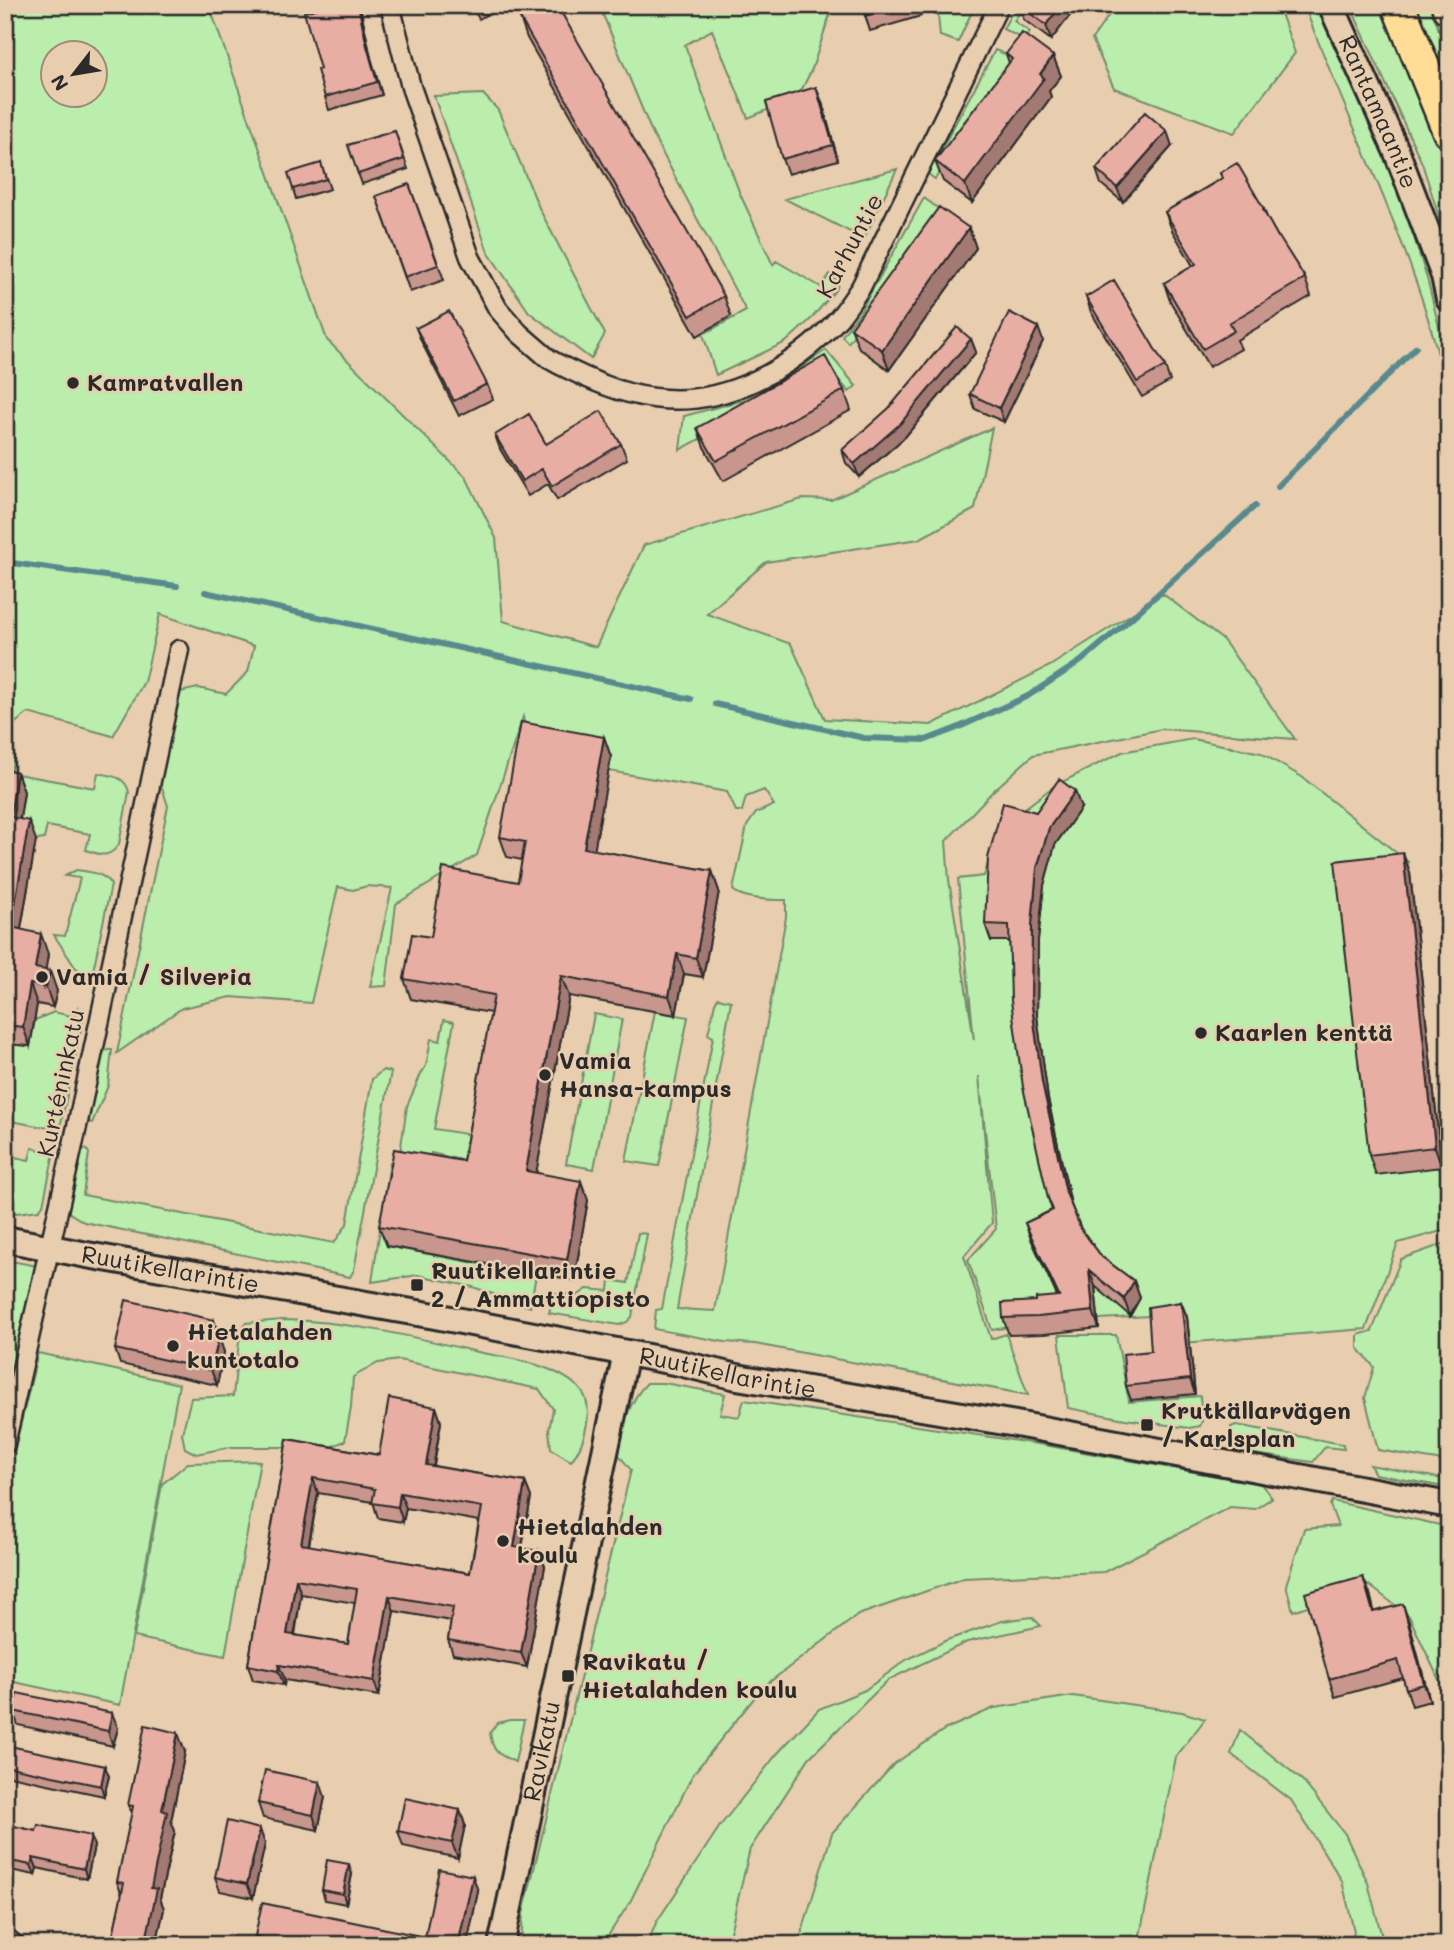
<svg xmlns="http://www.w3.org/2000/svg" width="1454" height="1950" viewBox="0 0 1454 1950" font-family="Mali,sans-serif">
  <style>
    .green { fill: #bbedad; stroke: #738c6c; stroke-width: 2; fill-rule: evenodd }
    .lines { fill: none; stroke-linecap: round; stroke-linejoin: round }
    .stream { stroke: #598a8d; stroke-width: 6 }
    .street-casing { stroke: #2b2b2b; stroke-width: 23 }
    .secondary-casing { stroke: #2b2b2b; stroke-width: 30 }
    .highway-casing { stroke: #2b2b2b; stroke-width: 37 }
    .street { stroke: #e8ceaf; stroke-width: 18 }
    .secondary { stroke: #e8ceaf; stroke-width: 24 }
    .highway { stroke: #ffdd96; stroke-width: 32 }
    .wall { fill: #c8968d; stroke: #2b2b2b; stroke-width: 2; fill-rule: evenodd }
    .shaded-wall { fill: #a27a73; stroke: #2b2b2b; stroke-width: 2 }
    .building { fill: #e8aea4; stroke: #2b2b2b; stroke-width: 2; fill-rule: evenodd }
    .poi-dot { fill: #2b2b2b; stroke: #e8ceaf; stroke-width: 2.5 }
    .labels { text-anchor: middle; stroke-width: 5; stroke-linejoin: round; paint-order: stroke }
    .street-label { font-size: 24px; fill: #2b2b2b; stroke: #e8ceaf }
    .poi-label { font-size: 24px; font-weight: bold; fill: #2b2b2b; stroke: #e8ceaf; text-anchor: start }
  </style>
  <rect width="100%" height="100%" fill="#e8ceaf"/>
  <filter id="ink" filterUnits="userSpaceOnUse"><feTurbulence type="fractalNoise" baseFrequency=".0143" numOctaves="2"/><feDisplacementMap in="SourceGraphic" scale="14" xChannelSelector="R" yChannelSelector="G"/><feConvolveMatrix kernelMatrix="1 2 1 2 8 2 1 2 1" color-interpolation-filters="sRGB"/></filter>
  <g filter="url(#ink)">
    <path class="green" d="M5,5H209L327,340L466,477L496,538L503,621L596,647L644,545L802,499L831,500L992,428L975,509L919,539L766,562L707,614L791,644L825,719L931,725L1050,666L1163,594L1223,640L1295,739L1162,729L1033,755L993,791L946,841L949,880L974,1040L958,879L984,876L999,828L1054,786L1122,752L1193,739L1261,753L1302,777L1408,862L1443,1186L1449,1208V1229L1398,1243L1366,1329L1169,1344L1165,1315L1035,1323L992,1330L968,1260L996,1229L979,1076L992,1223L964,1256L991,1339L1006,1334L1028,1395L755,1344L725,1342L654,1329L656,1310L662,1309L713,1037L708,1034L715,1003L718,998L731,1001L677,1309L715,1311L786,917V900C772,900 743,900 733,890L747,826L756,813L774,805L764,790L746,797L742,811H736L727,792L609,771L611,757L528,742L523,717L477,855L396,904L386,986L370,987L392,888L367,886L353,890L338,887L311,1003L231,997L182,1008L117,1053L168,806L159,778L180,692L198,688L226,694L248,672L254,646L160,614L144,682L113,736L28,713L5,731ZM52,52H94V94H52Z
      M599,5H833L812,69L798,97L748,118L712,30L685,45L740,194L773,265L776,261L821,287L830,274L838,283L837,288L812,318L786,342L716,375L703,334L746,311L653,135Z
      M937,5H975L958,42L940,36Z
      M1016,5H1024L1014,21L1030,32L1025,40L1003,29Z
      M1116,5H1278L1295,53L1234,133L1114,88L1092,39Z
      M1304,5H1316L1350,74L1398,186L1428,282L1449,368V403C1423,263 1353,137 1304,5Z
      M1350,5H1383L1449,168V248L1422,163Z
      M1406,5H1431L1449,62V109Z
      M995,50L1014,58L935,179L928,174Z
      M483,94L498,110L540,210L605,334L591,359L529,312L488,252L434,96Z
      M897,169L864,239L785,199Z
      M924,198L943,212L848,343L842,336L860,312Z
      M826,350L856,386L849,392L829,368L680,450L684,416L744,400L786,378Z
      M5,752L14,754L11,772L17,774L95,788L98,773C112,776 125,776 129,792L119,844C109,859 101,855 86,850L90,834L47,826L44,839L36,840L17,837L5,787Z
      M76,870C89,872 104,872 111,885L93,971L87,976L75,967L54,935L65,936L80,878L65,876Z
      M78,1007L84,1015L61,1123L55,1127L38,1126L5,1120V1044L30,1046L35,1020L54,1012L75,1017Z
      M655,1011L688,1017L659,1166L626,1161Z
      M594,1014L622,1019L594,1169L566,1164Z
      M444,1020L454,1022L434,1129L479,1136L474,1163L431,1153L429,1160L400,1153L407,1106L421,1074L426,1066L431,1039L440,1041Z
      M108,1050H112L108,1086L92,1123L86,1121L100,1052Z
      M383,1070L391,1072L354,1270L350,1277L84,1222L65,1210L76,1150L86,1149L89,1153L83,1195L334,1243L347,1224L372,1079Z
      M32,1148L54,1153L43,1205L39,1210L17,1213L5,1211V1155L29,1160Z
      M390,1162L400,1164L387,1246L536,1275L530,1307L473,1287L418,1275L372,1282Z
      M638,1233L647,1234L632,1317L627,1322L619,1325L549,1313L554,1293L577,1296L587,1289L609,1291L610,1280L628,1283Z
      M1449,1242V1462L1378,1450L1365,1398L1374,1367L1358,1348V1335L1372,1331L1401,1259Z
      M5,1260L38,1266L5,1405Z
      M283,1320C348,1321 414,1337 478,1352C511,1359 552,1363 578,1387C597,1404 585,1444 571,1461L551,1449L549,1430L553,1409L539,1389L399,1360L378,1363L353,1377L351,1407L345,1441L323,1450L281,1447H231L196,1454L185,1448L182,1434L191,1398L233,1396L239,1342L245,1323Z
      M1059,1335H1116L1129,1402L1200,1396L1202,1421L1200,1426L1189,1428L1125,1419L1068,1408Z
      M38,1353L179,1384L120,1705L5,1680V1488Z
      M647,1383H664L725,1394L720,1414L739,1417L744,1400L1044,1445L1261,1484L1272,1498L1255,1509L1230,1507L1104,1572L964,1578L858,1615L763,1687L693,1774L630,1902L602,1945H521L523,1914L631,1470L619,1455C621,1428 628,1402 647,1383Z
      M1236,1425L1343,1444L1344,1449L1325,1447L1313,1462L1238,1452L1231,1445V1427Z
      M260,1461L225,1656L134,1637L162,1484L188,1463Z
      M1370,1465L1449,1480V1488L1375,1474Z
      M1332,1501L1449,1527V1701L1409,1616L1369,1585L1293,1611L1286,1585L1304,1529L1338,1526L1330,1505Z
      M1032,1617L1041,1626L967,1642L888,1680L809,1758L750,1849L727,1945H647L656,1923L720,1826L777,1754L819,1709L865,1690L906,1660L947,1640L1002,1621Z
      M1073,1696L1182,1712L1205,1719L1176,1757L1138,1945H798L832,1833L894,1764L944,1730L994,1708Z
      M510,1720H524L515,1762C498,1754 493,1753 490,1733L497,1723Z
      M1240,1730L1302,1780L1345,1834L1368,1883L1384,1945H1352L1354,1931L1342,1881L1291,1800L1231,1754Z"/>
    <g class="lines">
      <path class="stream" d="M1278,486L1416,347
        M5,562L177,586
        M205,592L691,699
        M715,704L864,738L926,740L957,728L1028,696L1081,661L1128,621L1255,506"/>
      <g class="street-casing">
        <path id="street" d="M390,5L411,87L470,257L498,309L519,333L549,359L558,364C588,379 620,394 654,398C723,408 794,368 839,318C847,308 854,297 861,287L999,5
          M5,1444L73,1145L179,650
          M5,1937L15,1945"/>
      </g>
      <g class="secondary-casing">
        <g id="secondary">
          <path id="s1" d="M1331,5L1396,150L1444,276L1449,299"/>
          <path id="s2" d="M5,1239L87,1255L435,1316L679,1363L737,1377L1016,1424L1449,1505"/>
          <path id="s3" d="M501,1945L626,1353"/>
        </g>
      </g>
      <g class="highway-casing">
        <path id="highway" d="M1398,5L1449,131
          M1448,5L1449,8"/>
      </g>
      <use href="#street" class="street"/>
      <use href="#secondary" class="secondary"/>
      <use href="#highway" class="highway"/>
    </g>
    <path class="wall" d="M471,5H504L479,19Z
      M862,5H923L924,10L920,12L921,16L870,31Z
      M1019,5H1078L1051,40L1024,20Z
      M361,11L371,58L382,95L329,110L325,97L320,69Z
      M520,18L724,296L731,316L697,336L527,38Z
      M1006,54L1053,56L1061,76L1049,91L1051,97L972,203L943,181L935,161L1009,63Z
      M822,102L838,160L788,174L782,159Z
      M395,131L408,169L362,184L348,145Z
      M1172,146L1123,202L1101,184L1096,169Z
      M321,163L330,189L296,199L293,189Z
      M1220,173L1264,209L1268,220L1278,237L1305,278L1311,296L1237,340L1241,349L1209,367L1170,301L1164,283L1193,266L1172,230L1165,212L1222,178Z
      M409,184L444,280L410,292L376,196Z
      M969,228L976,248L889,370L859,348L851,328Z
      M1086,297L1165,366L1170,381L1142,397L1091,312Z
      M416,328L487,384L493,399L459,416L422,343Z
      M971,339L976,352L905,437L859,477L846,463L842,450Z
      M1043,341L1004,422L975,409L970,394Z
      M844,390L851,410L723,481L704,447L697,428Z
      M495,435L546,444H621L627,459L557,500L548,484L528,496L500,449Z
      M604,737L611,757L594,850L712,871L719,891L703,977L684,974L676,1015L569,996L536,1172L588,1200L574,1280L387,1246L379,1226L463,1161L491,1013L411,999L404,979L431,937L518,882L522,860L507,857L500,837Z
      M5,769L17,772L24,792L20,819L36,840L21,929L48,954L45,970L57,991L53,1007L37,1004L30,1046L5,1044Z
      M1081,808L1055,845L1044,885L1038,940L1037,1016L1048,1099L1071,1205L1081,1229L1102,1257L1134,1281L1140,1298L1130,1316L1095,1286L1099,1328L1044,1334L1009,1335L1003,1318L1036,1301L1057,1296L1031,1239L1025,1223L1052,1210L1048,1198L1009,941H991L985,924L1036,812Z
      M1410,873L1442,1167L1376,1175L1369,1155Z
      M1181,1302L1187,1317L1195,1394L1131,1400L1126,1386L1151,1351Z
      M219,1335L218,1337L224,1352L217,1385L120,1364L115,1349Z
      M436,1407L441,1422L434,1466L525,1482L531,1497L522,1548L545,1566L527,1667L453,1654L448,1640L451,1621L394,1611L379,1696L285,1680L284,1685L253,1680L248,1665L287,1439L379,1455ZM318,1493L373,1502L378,1518L403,1522L406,1508L479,1521L470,1573L309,1546ZM301,1594L355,1603L348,1644L295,1635Z
      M1370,1594L1374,1612L1409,1622L1430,1701L1412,1706L1403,1678L1335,1697L1329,1679Z
      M13,1711L118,1728L113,1746L18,1725Z
      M5,1745L109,1776L104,1796L5,1775Z
      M185,1752L171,1821L175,1831L160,1898L164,1909L156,1945H111L122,1895L117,1882L132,1814L128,1805Z
      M325,1797L318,1830L263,1818L258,1803Z
      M460,1810L465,1825L458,1858L403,1846L398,1831Z
      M5,1824L94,1846L87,1879L37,1868L35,1875L5,1869Z
      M265,1844L253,1898L220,1891L215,1877Z
      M352,1874L346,1904L325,1900L322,1890Z
      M478,1891L467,1945H258L255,1936L425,1937Z"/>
    <path class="shaded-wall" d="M358,5H359L361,11L371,58L382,95L367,46Z
      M1061,5H1078L1051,40L1046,25Z
      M1053,56L1061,76L1049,91L1051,97L972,203L965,184Z
      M816,87L822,102L838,160L833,145Z
      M1167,131L1172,146L1123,202L1117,188Z
      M969,228L976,248L889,370L882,350Z
      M1038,327L1043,341L1004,422L999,408Z
      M971,339L976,352L905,437L859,477L854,464Z
      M604,737L611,757L591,868L584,848Z
      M17,772L24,792L17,837L10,817Z
      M1075,791L1081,808L1055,845L1044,885L1038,940L1037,1016L1048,1099L1072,1209L1066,1193L1042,1082L1031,999L1032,924L1037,868L1049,828Z
      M29,821L36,840L18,946L11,927Z
      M1403,853L1410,873L1442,1167L1435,1147Z
      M712,871L719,891L703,977L696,958Z
      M41,934L48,954L43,988L35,968Z
      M677,954L684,974L676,1015L669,996Z
      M50,971L57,991L53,1007L46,987Z
      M561,976L569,996L533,1190L526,1171Z
      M30,984L37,1004L30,1046L23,1027Z
      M581,1181L588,1200L574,1280L567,1260Z
      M1089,1270L1095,1286L1099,1328L1093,1311Z
      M1134,1281L1140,1298L1130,1316L1124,1299Z
      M1181,1302L1187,1317L1195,1394L1190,1379Z
      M214,1320L219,1335L216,1350L210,1335Z
      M219,1337L224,1352L217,1385L211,1370Z
      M436,1407L441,1422L431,1480L426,1465Z
      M313,1478L318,1493L306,1559L301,1544Z
      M525,1482L531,1497L519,1562L514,1547Z
      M400,1493L406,1508L403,1522L398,1507Z
      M539,1551L545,1566L527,1667L521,1653Z
      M1363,1577L1370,1594L1379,1630L1373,1612Z
      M296,1579L301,1594L292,1649L287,1634Z
      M389,1596L394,1611L379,1696L374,1681Z
      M1403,1604L1409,1622L1430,1701L1424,1684Z
      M279,1665L285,1680L284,1685L278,1671Z
      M112,1713L118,1728L113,1746L108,1731Z
      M178,1733L185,1752L171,1821L175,1831L160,1898L164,1909L156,1945H145L151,1888L162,1810Z
      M105,1766L109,1776L104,1796L101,1786Z
      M320,1782L325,1797L318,1830L313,1815Z
      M460,1810L465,1825L458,1858L452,1843Z
      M260,1829L265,1844L253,1898L247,1884Z
      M91,1836L94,1846L87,1879L84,1869Z
      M33,1858L37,1868L35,1875L31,1865Z
      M349,1864L352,1874L346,1904L343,1894Z
      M473,1876L478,1891L467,1945H458Z"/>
    <path class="building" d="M330,5H358L367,46L377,82L325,97L317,70L320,69L304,12Z
      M543,5H557L724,296L690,316L520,18Z
      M862,5H902L865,16Z
      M1019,5H1061L1046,25Z
      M1022,33L1053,56L1040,74L1044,78L965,184L935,161L1012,59L1006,54Z
      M816,87L833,145L782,159L766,102Z
      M1145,112L1167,131L1117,188L1096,169Z
      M395,131L404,159L358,174L348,145Z
      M321,163L326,179L293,189L288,173Z
      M1237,163L1264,209L1263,210L1278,237H1279L1305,278L1229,323L1234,331L1203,349L1164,283L1196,264L1165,212L1223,178L1220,173Z
      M409,184L438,265L405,277L376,196Z
      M939,207L969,228L882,350L851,328Z
      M1114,280L1165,366L1137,382L1086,297Z
      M449,311L487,384L454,401L416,328Z
      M1009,312L1038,327L999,408L970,394Z
      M957,327L971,339L900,424L854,464L842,450L889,408Z
      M825,356L844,390L716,461L697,428Z
      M601,411L621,444L552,486L542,469L522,481L495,435L529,414L546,444Z
      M521,722L604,737L584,848L712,871L696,958L677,954L669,996L561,976L526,1171L581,1181L567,1260L379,1226L394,1149L463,1161L494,995L404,979L412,934L431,937L443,868L518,882L525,842L500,837Z
      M5,769L17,772L10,817L29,821L11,927L41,934L35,968L50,971L46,987L30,984L23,1027L5,1025Z
      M1059,779L1075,791L1049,828L1037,868L1032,924L1031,999L1042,1082L1066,1193L1081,1229L1102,1257L1134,1281L1124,1299L1089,1270L1093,1311L1038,1317L1003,1318L1002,1303L1036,1301V1298L1059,1296L1025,1223L1053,1210L1048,1198L1023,1087L1011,1001L1009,925L985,924L988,858L1003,803L1036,812Z
      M1403,853L1435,1147L1369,1155L1335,861Z
      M126,1300L214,1320L210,1335L219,1337L211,1370L115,1349Z
      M1181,1302L1190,1379L1126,1386L1123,1354L1151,1351L1148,1307Z
      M389,1398L436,1407L426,1465L525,1482L514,1547L539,1551L521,1653L448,1640L453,1607L389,1596L374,1681L279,1665L278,1671L248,1665L287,1439L379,1455ZM313,1478L375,1489L372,1503L398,1507L400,1493L482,1507L470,1573L301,1544ZM296,1579L357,1589L348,1644L287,1634Z
      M1363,1577L1373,1612L1403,1604L1424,1684L1406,1689L1398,1660L1329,1679L1305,1593Z
      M17,1693L112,1713L108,1731L13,1711Z
      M145,1725L178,1733L162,1810L167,1812L151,1888L157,1889L145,1945H111L124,1883L117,1882L133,1806L128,1805Z
      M5,1745L105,1766L101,1786L5,1766Z
      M265,1770L320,1782L313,1815L258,1803Z
      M405,1798L460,1810L452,1843L398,1831Z
      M227,1821L260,1829L247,1884L215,1877Z
      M5,1824L36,1831L38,1825L91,1836L84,1869L33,1858L31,1865L5,1860Z
      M327,1860L349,1864L343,1894L322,1890Z
      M439,1869L473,1876L458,1945H295L255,1936L262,1903L425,1937Z
      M201,1942L214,1945H200Z"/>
  </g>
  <g class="poi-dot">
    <circle cx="73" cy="383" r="7"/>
    <circle cx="42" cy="977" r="7"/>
    <circle cx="1201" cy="1033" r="7"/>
    <circle cx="545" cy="1075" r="7"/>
    <rect x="410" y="1278" width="14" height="14" rx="3.5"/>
    <circle cx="173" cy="1346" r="7"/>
    <rect x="1140" y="1418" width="14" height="14" rx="3.5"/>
    <circle cx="503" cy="1541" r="7"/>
    <rect x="561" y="1669" width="14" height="14" rx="3.5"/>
  </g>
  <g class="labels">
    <g class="street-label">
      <text dy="8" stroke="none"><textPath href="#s1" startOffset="117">Rantamaantie</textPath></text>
      <text transform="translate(850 246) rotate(-62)" y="8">Karhuntie</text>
      <text transform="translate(61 1083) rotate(-78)" y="8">Kurténinkatu</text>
      <text dy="8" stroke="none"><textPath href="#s2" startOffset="168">Ruutikellarintie</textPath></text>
      <text dy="8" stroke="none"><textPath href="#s2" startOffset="735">Ruutikellarintie</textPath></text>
      <text dy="8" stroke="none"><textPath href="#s3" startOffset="198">Ravikatu</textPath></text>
    </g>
    <g class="poi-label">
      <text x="87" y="391">Kamratvallen</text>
      <text x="56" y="985">Vamia / Silveria</text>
      <text x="1215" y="1041">Kaarlen kenttä</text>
      <text x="559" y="1069">Vamia<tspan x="559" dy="28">Hansa-kampus</tspan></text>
      <text x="431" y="1279">Ruutikellarintie<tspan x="431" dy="28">2 / Ammattiopisto</tspan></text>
      <text x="187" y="1340">Hietalahden<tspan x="187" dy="28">kuntotalo</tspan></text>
      <text x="1161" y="1419">Krutkällarvägen<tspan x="1161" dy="28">/ Karlsplan</tspan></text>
      <text x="517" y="1535">Hietalahden<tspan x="517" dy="28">koulu</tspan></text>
      <text x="582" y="1670">Ravikatu /<tspan x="582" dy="28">Hietalahden koulu</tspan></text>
    </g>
  </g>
  <rect width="1454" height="1950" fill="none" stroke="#e8ceaf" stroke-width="28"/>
  <rect x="14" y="14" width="1426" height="1922" fill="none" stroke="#2b2b2b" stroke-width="2.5" filter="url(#ink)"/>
  <g transform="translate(74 74) rotate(239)"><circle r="33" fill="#e8ceaf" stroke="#9c8d7a" stroke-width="2"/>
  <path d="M0-5L12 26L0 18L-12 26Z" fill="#2b2b2b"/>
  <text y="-10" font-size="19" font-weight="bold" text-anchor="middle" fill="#2b2b2b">N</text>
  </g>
</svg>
